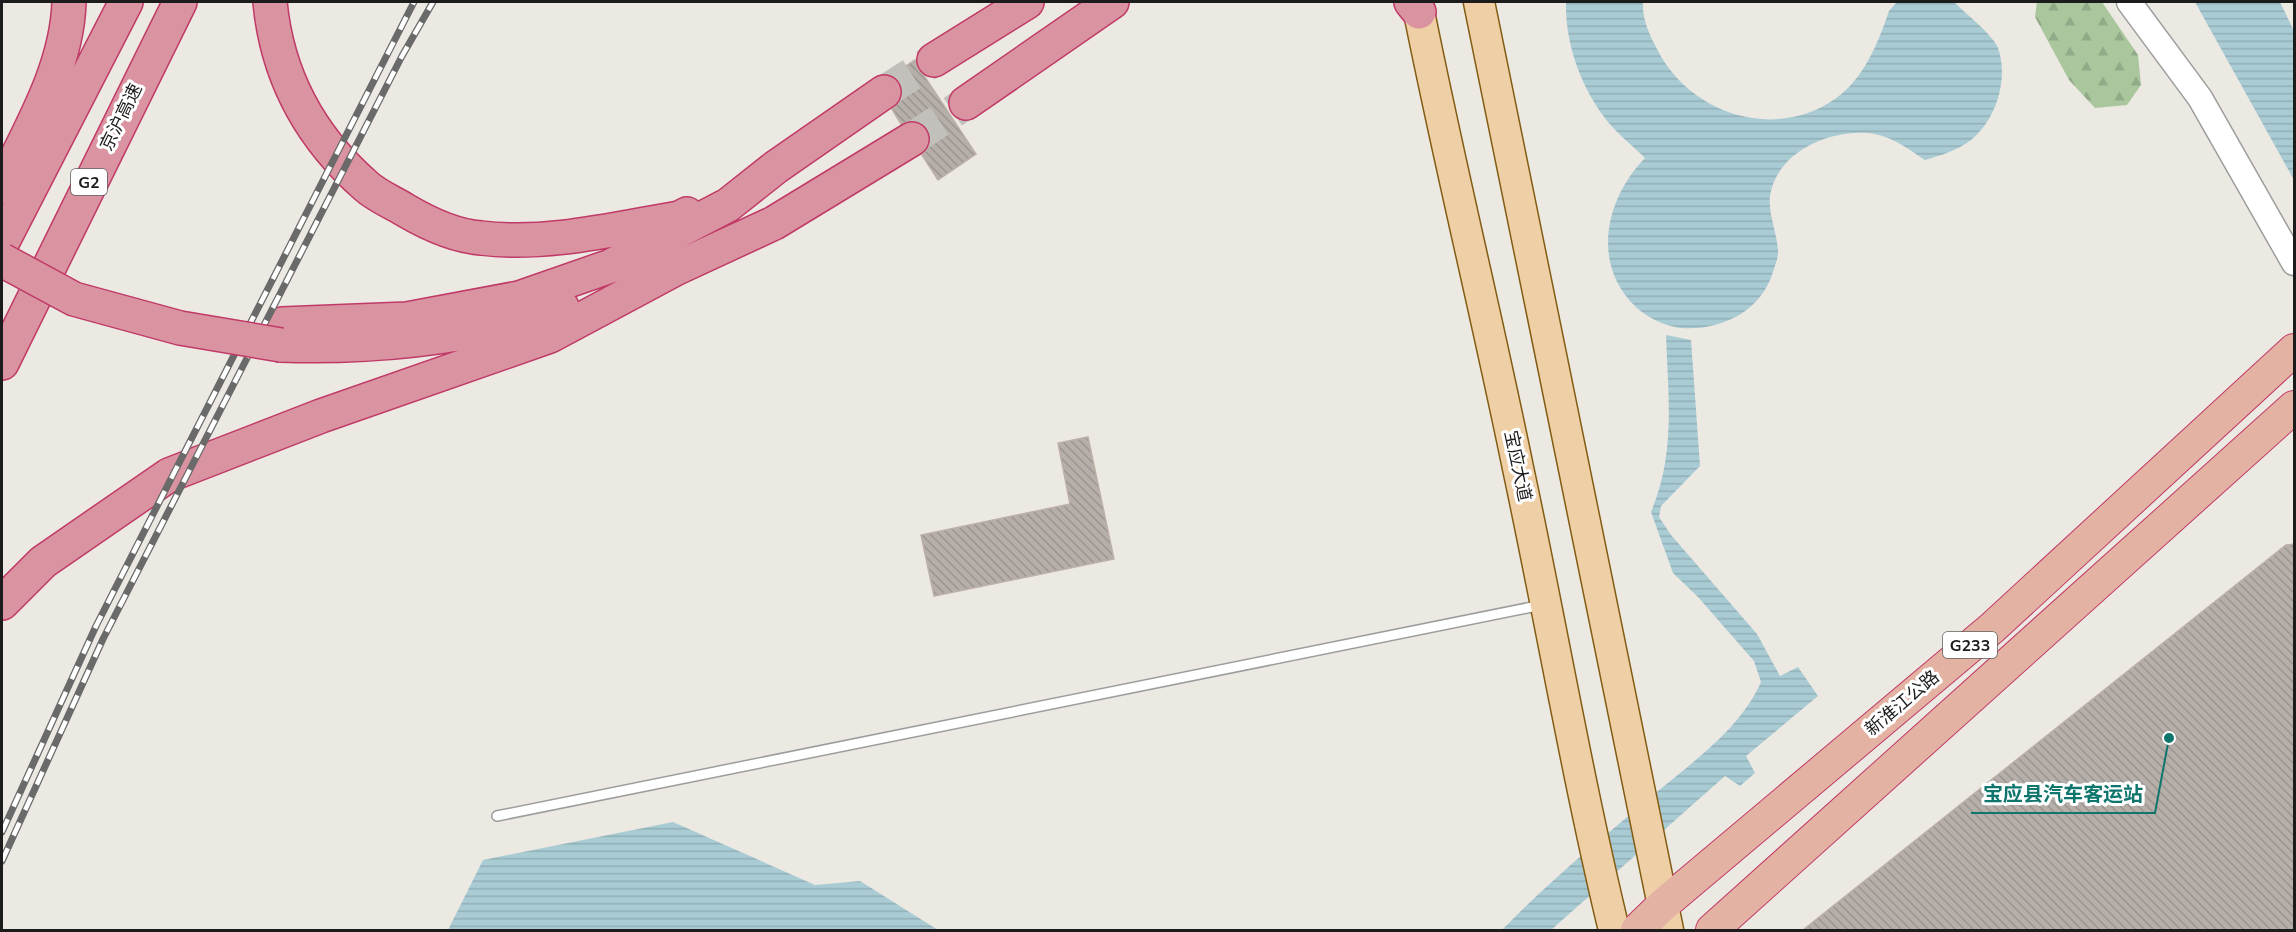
<svg xmlns="http://www.w3.org/2000/svg" width="2296" height="932" viewBox="0 0 2296 932" font-family="'Nunito Sans','Noto Sans SC',sans-serif">
  <style>
    .forest { fill: url(#forest-firs) }
    .water { fill: url(#water-rules) }
    .building { fill: url(#building-back-hatch); stroke: #bcb0a7; stroke-width: 1.5 }
    .lines { fill: none; stroke-linecap: round; stroke-linejoin: round }
    .motorway-tunnel { stroke: #c2c0bb; stroke-width: 33; stroke-dasharray: 33 16; stroke-linecap: butt }
    .service-casing { stroke: #9d9d9d; stroke-width: 12 }
    .tertiary-casing { stroke: #9d9d9d; stroke-width: 27 }
    .primary-casing { stroke: #825c12; stroke-width: 33 }
    .trunk-casing { stroke: #c03a68; stroke-width: 34 }
    .motorway-casing { stroke: #c03a68; stroke-width: 36 }
    .service { stroke: #fff; stroke-width: 9 }
    .tertiary { stroke: #fff; stroke-width: 24 }
    .primary { stroke: #efcfa5; stroke-width: 30 }
    .trunk { stroke: #e4b2a3; stroke-width: 32 }
    .motorway { stroke: #da94a1; stroke-width: 33 }
    .rail-casing { stroke: #6a6a6a; stroke-width: 7 }
    .rail { stroke: #fff; stroke-width: 4.5; stroke-dasharray: 14; stroke-linecap: butt }
    .motorway-bridge-casing { stroke: #c03a68; stroke-width: 36; stroke-linecap: butt }
    .motorway-bridge { stroke: #da94a1; stroke-width: 33 }
    .labels { text-anchor: middle; stroke-width: 6; stroke-linejoin: round; paint-order: stroke }
    .shield { fill: #fff; stroke: #606060; stroke-width: 1.5 }
    .shield-label { font-size: 16px; font-weight: bold; fill: #1c1c1c }
    .street-label { font-size: 18px; fill: #1c1c1c; stroke: #fff }
    .leader { fill: none; stroke: #0f766e; stroke-width: 2 }
    .callout-dot { fill: #0f766e; stroke: #fff; stroke-width: 2 }
    .callout-label { font-size: 20px; text-anchor: middle; font-weight: bold; fill: #0f766e; stroke: #fff; stroke-width: 6; stroke-linejoin: round; paint-order: stroke }
  </style>
  <defs>
    <pattern id="forest-firs" width="22" height="20" patternUnits="userSpaceOnUse" patternTransform="scale(1.5)"><rect width="22" height="20" fill="#a9c69d"/><path d="M5 1l3.5 6h-7zM16 11l3.5 6h-7z" fill="#91aa87"/></pattern>
    <pattern id="water-rules" width="6" height="5" patternUnits="userSpaceOnUse" patternTransform="scale(1.5)"><rect width="6" height="5" fill="#a9cbd4"/><path d="M0 2.5h6" fill="none" stroke="#91aeb5"/></pattern>
    <pattern id="building-back-hatch" width="6" height="6" patternUnits="userSpaceOnUse" patternTransform="scale(1.5)"><rect width="6" height="6" fill="#b5aea9"/><path d="M-1 5l2 2M0 0l6 6M5-1l2 2" fill="none" stroke="#9b9591"/></pattern>
  </defs>
  <rect width="100%" height="100%" fill="#ece9e3"/>
  <path class="forest" d="M2037,2H2102L2138,55L2141,85L2127,105L2095,108L2069,80L2035,17Z"/>
  <path class="water" d="M1566,2H1643C1642,19 1649,34 1657,49C1689,113 1773,142 1835,99C1864,79 1878,43 1889,11L1897,2H1954C1964,12 1994,36 1998,48C2009,79 1996,120 1971,140C1957,151 1941,155 1925,160C1907,148 1890,135 1868,133C1828,130 1777,152 1770,196C1768,213 1777,233 1778,250C1779,257 1775,265 1773,272C1761,312 1720,331 1681,328C1665,326 1648,318 1636,307C1591,265 1605,199 1645,158C1633,146 1619,135 1608,122C1581,88 1565,44 1566,2Z
    M2195,2H2280L2294,31V180Z
    M1666,335L1691,340L1700,466L1661,506L1659,517L1671,535L1757,634L1780,676L1798,667L1818,696L1746,756L1755,773L1740,786L1725,776L1551,930H1502C1548,882 1600,840 1652,796C1691,763 1740,730 1761,682L1754,661L1698,597L1673,573L1651,512C1676,453 1668,396 1666,335Z
    M673,822L815,885L860,881L938,930H448L483,860Z"/>
  <path class="building" d="M915,60L918,70L925,77L976,154L938,180L922,155L928,148L931,139L928,129L921,123L912,120L901,124L892,109L901,100L903,91L900,82L892,75Z
    M1088,437L1114,559L934,596L921,535L1070,504L1058,443Z
    M2295,544V930H1803L2286,545Z"/>
  <g class="lines">
    <path class="motorway-tunnel" d="M884,92L934,60
      M912,139L966,103"/>
    <g class="service-casing">
      <path id="service" d="M497,816L1542,605"/>
    </g>
    <g class="tertiary-casing">
      <path id="tertiary" d="M2129,2L2200,98L2294,263"/>
    </g>
    <g class="primary-casing">
      <path id="primary" d="M1417,2C1448,158 1486,312 1518,468C1551,622 1577,777 1614,930
        M1479,2L1668,930"/>
    </g>
    <g class="trunk-casing">
      <path id="trunk" d="M1637,930L1664,904L1992,628L2294,350
        M1712,930L2294,407"/>
    </g>
    <g class="motorway-casing">
      <path id="motorway" d="M270,2C277,76 309,136 366,186C377,196 392,202 405,210C427,223 454,236 481,238C547,246 614,229 679,218L687,214
        M1411,2L1419,12
        M934,60L1027,2
        M966,103L1112,2
        M2,187C30,129 67,68 69,2
        M2,243L126,2
        M282,324L407,319L519,298L611,266L728,205L776,167L884,92
        M281,345C377,348 471,339 562,307
        M2,363L180,2
        M2,603L43,562L169,475L321,416L550,336L677,268L774,223L912,139"/>
    </g>
    <use href="#service" class="service"/>
    <use href="#tertiary" class="tertiary"/>
    <use href="#primary" class="primary"/>
    <use href="#trunk" class="trunk"/>
    <use href="#motorway" class="motorway"/>
    <g class="rail-casing">
      <path id="rail" d="M2,832L96,626L414,2
        M2,861L103,639L402,56L433,2"/>
    </g>
    <use href="#rail" class="rail"/>
    <g class="motorway-bridge-casing">
      <path id="motorway-bridge" d="M2,260L74,299L180,328L281,345"/>
    </g>
    <use href="#motorway-bridge" class="motorway-bridge"/>
  </g>
  <g class="labels">
    <g class="shield">
      <rect x="71" y="169" width="36" height="26" rx="4.5"/>
      <rect x="1943" y="632" width="54" height="26" rx="4.5"/>
    </g>
    <g class="shield-label">
      <text x="89" y="188">G2</text>
      <text x="1970" y="651">G233</text>
    </g>
    <g class="street-label">
      <text transform="translate(121 117) rotate(-64)" y="6">京沪高速</text>
      <text transform="translate(1518 466) rotate(78)" y="6">宝应大道</text>
      <text transform="translate(1902 703) rotate(-40)" y="6">新淮江公路</text>
    </g>
  </g>
  <path class="leader" d="M2169 738L2155 813H1971"/>
  <circle class="callout-dot" cx="2169" cy="738" r="6"/>
  <g class="callout-label">
    <text x="2063" y="801">宝应县汽车客运站</text>
  </g>
  <rect width="2296" height="932" fill="none" stroke="#1c1c1c" stroke-width="6"/>
</svg>
